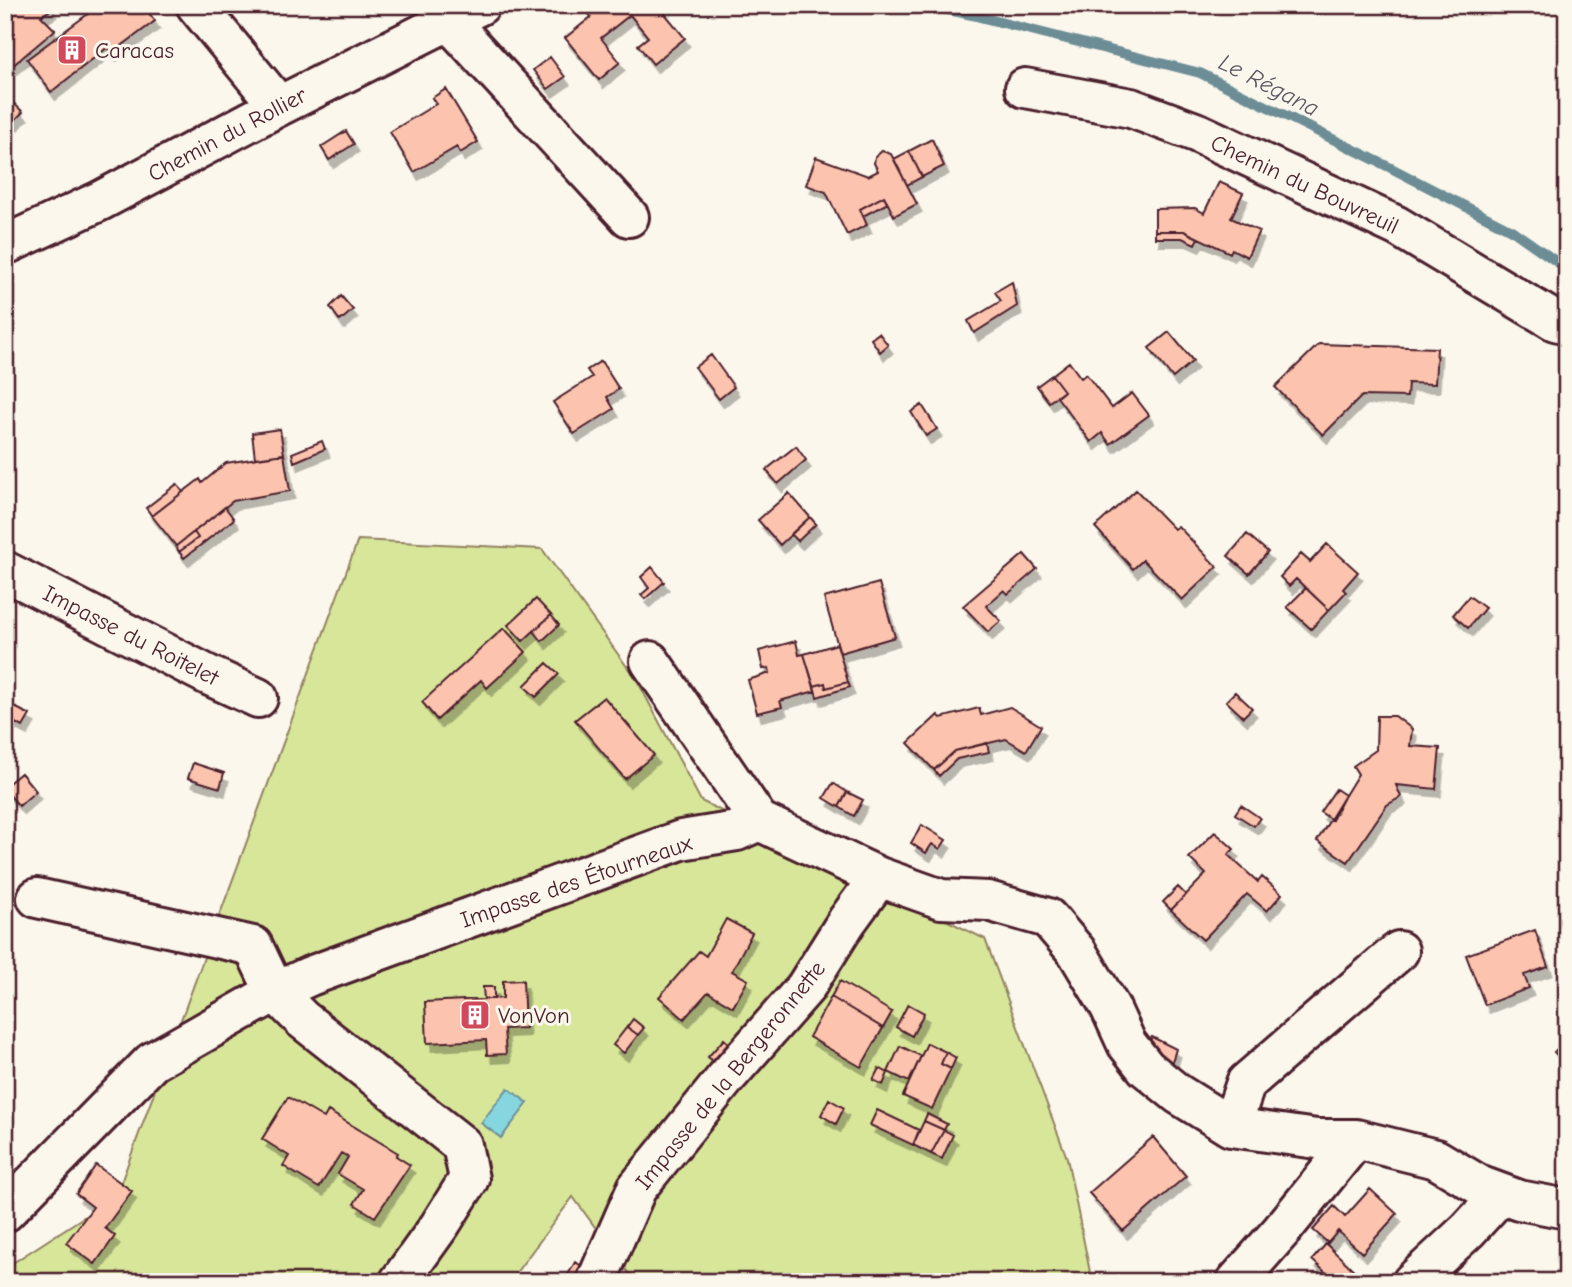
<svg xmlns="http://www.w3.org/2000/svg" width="1572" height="1287" viewBox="0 0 1572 1287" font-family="'Comic Neue',sans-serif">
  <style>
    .green { fill: #d8e69a; stroke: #918262; stroke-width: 2 }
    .water { fill: #85d6de; stroke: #6d8d96; stroke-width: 2 }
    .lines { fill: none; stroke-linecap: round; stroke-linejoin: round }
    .stream { stroke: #6d8d96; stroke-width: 10 }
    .building { fill: #fcc4af; stroke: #4a1f2b; stroke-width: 2; filter: url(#shadow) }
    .minor-casing { stroke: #4a1f2b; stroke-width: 44 }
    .minor { stroke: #fbf7ec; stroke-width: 38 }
    .labels { text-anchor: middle; stroke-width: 6; stroke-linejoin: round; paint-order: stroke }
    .poi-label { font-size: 23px; fill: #4a1f2b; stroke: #fbf7ec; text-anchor: start }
    .street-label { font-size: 23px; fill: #4a1f2b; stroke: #fbf7ec }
    .water-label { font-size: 24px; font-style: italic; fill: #5c5661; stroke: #fbf7ec }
  </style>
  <defs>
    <filter id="shadow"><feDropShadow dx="4.5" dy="8" stdDeviation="0" flood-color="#0004"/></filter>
  </defs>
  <rect width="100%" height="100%" fill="#fbf7ec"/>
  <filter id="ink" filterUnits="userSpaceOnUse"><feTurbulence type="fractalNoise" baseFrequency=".0143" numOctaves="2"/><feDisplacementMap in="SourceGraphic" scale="14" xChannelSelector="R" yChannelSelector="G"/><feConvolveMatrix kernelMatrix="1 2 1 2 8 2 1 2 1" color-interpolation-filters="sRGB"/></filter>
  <g filter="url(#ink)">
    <path class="green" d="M358,540L542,549L638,682L701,801L985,939L1067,1158L1092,1282H635L573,1197L509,1282H5V1268L116,1196Z"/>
    <path class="water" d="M508,1088L528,1103L501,1138L481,1123Z"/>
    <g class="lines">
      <path class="stream" d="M925,5L972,15L1200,73L1393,169L1513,231L1567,269"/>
    </g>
    <path class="building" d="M14,5H49L52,9L41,16L55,30L5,72V12Z
      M100,5H143L155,21L112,53L108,47L51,92L27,59Z
      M600,5H658L685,38L653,64L638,45L648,37L630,15L601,38L620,62L599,80L565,38L591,17L589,14Z
      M550,57L565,77L548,89L533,70Z
      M446,89L478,142L460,153L457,147L414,172L390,132L436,104L432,98Z
      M8,98L23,112L6,129L5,101Z
      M346,131L354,144L329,160L321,147Z
      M932,139L944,166L922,177L909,151Z
      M882,151L891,154L917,204L894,216L884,196L860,209L867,225L847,235L826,192L806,185L816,157L868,176L878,171L874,163L875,157Z
      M909,151L922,177L907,185L894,159Z
      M1219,182L1243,193L1231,218L1259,231L1247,257L1232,249L1230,253L1184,231H1155V209L1195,208L1204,213Z
      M884,196L888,203L863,216L860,209Z
      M1155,231H1184L1198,238L1195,244L1182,238H1155Z
      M1012,282L1017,306L974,333L968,321L1001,301L995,292Z
      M341,296L353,310L340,321L330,307Z
      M1169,332L1193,361L1173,378L1149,348Z
      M879,333L888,345L880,352L871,339Z
      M1319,344L1437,348L1435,384L1408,383L1407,397L1362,396L1323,435L1275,387Z
      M711,355L734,387L719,399L695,367Z
      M601,361L619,389L607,397L614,409L574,434L553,402L592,377L587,370Z
      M1069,362L1081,378L1086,374L1112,408L1132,393L1149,415L1110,444L1102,433L1091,442L1057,397L1064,391L1052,375Z
      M1052,375L1064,391L1049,402L1037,386Z
      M922,405L937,429L926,436L911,412Z
      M280,429L284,454L255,458L252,433Z
      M322,441L325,449L294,462L292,453Z
      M796,446L806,460L778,484L766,470Z
      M284,454L290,491L233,501L176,546L152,516L200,479L202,483L226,463Z
      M177,484L183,492L152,516L146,508Z
      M1136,490L1174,529L1178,526L1217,567L1182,600L1143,560L1133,569L1095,527Z
      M789,493L810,517L780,545L758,520Z
      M225,507L234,519L184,558L179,552L198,538L194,532Z
      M810,517L816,524L798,541L791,534Z
      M194,532L198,538L179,552L176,546Z
      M1247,534L1268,552L1249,574L1228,556Z
      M1327,544L1358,572L1343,589L1346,592L1329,610L1296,579L1289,586L1280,577L1301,554L1310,562Z
      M1024,554L1037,569L1008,594L1004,590L986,606L1001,621L988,632L963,606Z
      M652,567L664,582L645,599L641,595L649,588L641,577Z
      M879,583L895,637L840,653L824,598Z
      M1306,588L1329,610L1311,629L1287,607Z
      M1469,596L1485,608L1468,628L1453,615Z
      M536,599L551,615L523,641L508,625Z
      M551,615L559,625L542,641L534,631Z
      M504,628L526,652L487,688L481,680L437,720L422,702Z
      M796,641L799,655L804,654L815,691L780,701L782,707L757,713L748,680L770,673L769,668L763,669L759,651Z
      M837,644L848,682L826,688L825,683L814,686L804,654Z
      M547,663L559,674L536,697L524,686Z
      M848,682L850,687L817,697L814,686L825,683L826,688Z
      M1235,692L1252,708L1243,717L1226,701Z
      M604,697L654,755L625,779L575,720Z
      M5,702L30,715L23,727L5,718Z
      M1010,707L1041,726L1026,751L1006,739L955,751L934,770L908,743L938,715L941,718L979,708L981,715Z
      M1377,716H1395L1412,729L1410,746L1440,748L1436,789L1396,785L1401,797L1387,805L1348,862L1317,841L1358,774L1353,766L1376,750Z
      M987,743L989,752L957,759L939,776L934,770L955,751Z
      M193,763L224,773L220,788L188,778Z
      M21,773L36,791L19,806L5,790V786Z
      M833,783L847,792L839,807L824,798Z
      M1336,789L1345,795L1332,820L1320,812Z
      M847,792L863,800L854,816L839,807Z
      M1241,805L1260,818L1254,826L1235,814Z
      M922,825L946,840L940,849L932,844L926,853L911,843Z
      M1215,832L1234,849L1228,855L1258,882L1262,877L1282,894L1267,911L1247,894L1203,940L1171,910L1206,874L1189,858Z
      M1178,887L1186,895L1171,910L1163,902Z
      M726,919L752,933L732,971L748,980L733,1007L708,992L684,1019L659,997L699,951L706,956Z
      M1535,930L1548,967L1524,975L1529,988L1485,1005L1466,955Z
      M523,980L525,1028L504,1029L506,1054L487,1055L486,1040L427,1043L425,1002L503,998V981Z
      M840,981L892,1012L883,1028L831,997Z
      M483,987H494V999H484Z
      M831,997L883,1028L861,1067L809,1037Z
      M908,1004L924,1013L912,1036L896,1027Z
      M633,1019L644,1028L638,1035L627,1027Z
      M627,1027L638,1035L624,1053L613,1045Z
      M1152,1037L1176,1049L1171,1065L1147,1043Z
      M724,1039L734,1048L718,1066L708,1057Z
      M927,1043L946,1052L941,1064L951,1069L932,1109L903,1096Z
      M1561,1045L1567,1051V1058L1563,1062L1554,1052Z
      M900,1046L921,1056L909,1082L888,1072Z
      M946,1052L956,1058L951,1069L941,1064Z
      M879,1068L888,1073L883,1085L873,1080Z
      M288,1097L324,1118L328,1111L398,1153L396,1156L410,1165L375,1217L354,1204L363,1189L338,1174L348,1157L341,1153L319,1188L283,1166L289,1156L262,1139Z
      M829,1099L844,1108L836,1124L821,1115Z
      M877,1110L919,1130L913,1145L870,1125Z
      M927,1114L947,1124L944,1130L924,1121Z
      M924,1121L944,1130L931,1154L913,1145Z
      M944,1130L953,1135L942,1159L931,1154Z
      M1153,1137L1186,1176L1123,1231L1089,1193Z
      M96,1165L132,1191L105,1228L115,1236L95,1264L66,1243L93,1207L76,1194Z
      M1370,1189L1397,1214L1362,1253L1338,1231L1328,1243L1313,1230L1334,1206L1345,1217Z
      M1326,1244L1358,1274L1351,1282H1336L1312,1260Z
      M575,1262L589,1270L583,1282H564Z"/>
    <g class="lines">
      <g class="minor-casing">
        <path id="minor" d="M196,5L279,106
          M448,20L629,217
          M1025,88L1131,108L1198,133L1397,226L1555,321L1567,324
          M5,245L100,201L279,106L480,5
          M5,571L208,675L258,698
          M650,661L759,821
          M37,898L253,946L275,992L302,1019L462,1145L469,1179L440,1225L399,1282
          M1231,1127L1246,1083L1399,951
          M5,1212L152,1062L275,992L310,976L681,840L737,831L759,821L879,877L941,899L988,901L1048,918L1077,952L1110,1007L1127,1044L1146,1068L1178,1094L1231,1127L1317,1139H1356L1436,1159L1481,1186L1519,1200L1567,1209
          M596,1282L637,1188L725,1079L805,988L847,921L879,877
          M1236,1282L1282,1230L1356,1139
          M1412,1282L1468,1230L1501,1194"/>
      </g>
      <use href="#minor" class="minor"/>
    </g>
  </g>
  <defs>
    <g id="building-square" transform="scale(1.575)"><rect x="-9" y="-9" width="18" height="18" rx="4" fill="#d1495b" stroke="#fbf7ec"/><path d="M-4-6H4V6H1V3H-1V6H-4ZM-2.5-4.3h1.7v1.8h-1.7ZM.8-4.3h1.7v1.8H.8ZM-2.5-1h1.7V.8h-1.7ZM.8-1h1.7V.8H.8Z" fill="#fff"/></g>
  </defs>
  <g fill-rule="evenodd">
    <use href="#building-square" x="72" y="50"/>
    <use href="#building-square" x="475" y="1015"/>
  </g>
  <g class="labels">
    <g class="poi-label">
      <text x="95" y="58">Caracas</text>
      <text x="498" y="1023">VonVon</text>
    </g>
    <g class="street-label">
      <text transform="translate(227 134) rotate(-28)" y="8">Chemin du Rollier</text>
      <text transform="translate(1305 184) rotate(25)" y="8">Chemin du Bouvreuil</text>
      <text transform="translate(131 635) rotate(27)" y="8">Impasse du Roitelet</text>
      <text transform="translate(576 881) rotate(-19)" y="8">Impasse des Étourneaux</text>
      <text transform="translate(730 1075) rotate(-51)" y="8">Impasse de la Bergeronnette</text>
    </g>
    <g class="water-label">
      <text transform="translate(1269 85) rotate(27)" y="8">Le Régana</text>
    </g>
  </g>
  <rect width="1572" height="1287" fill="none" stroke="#fbf7ec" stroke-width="28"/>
  <rect x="14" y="14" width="1544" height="1259" fill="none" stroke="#4a1f2b" stroke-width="2.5" filter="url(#ink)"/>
</svg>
